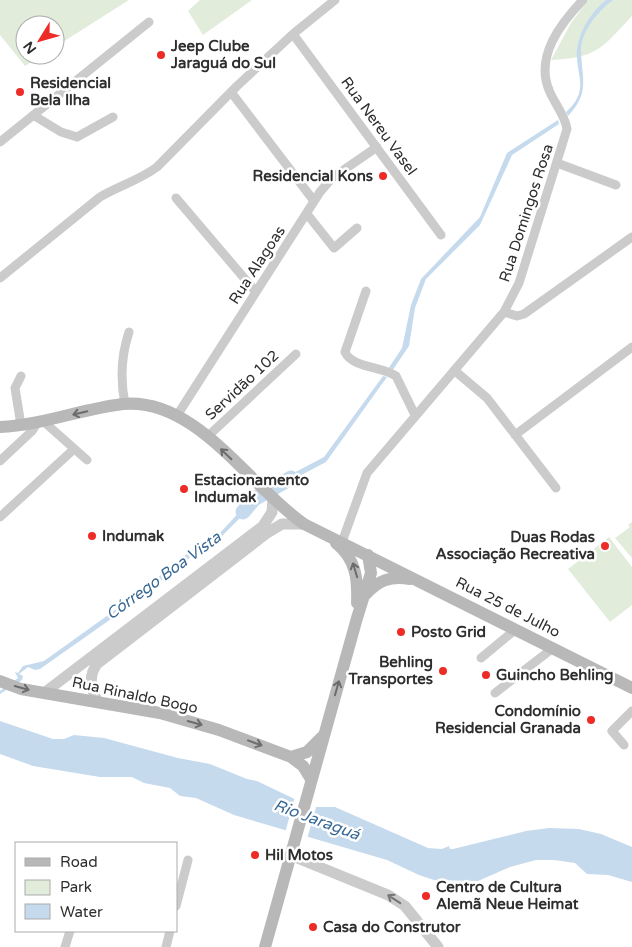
<svg xmlns="http://www.w3.org/2000/svg" width="632" height="947" viewBox="0 0 632 947" font-family="'Varela Round',sans-serif">
  <style>
    .green { fill: #e2ecdb }
    .water { fill: #c6daed }
    .pier { fill: #fff }
    .lines { fill: none; stroke-linecap: round; stroke-linejoin: round }
    .river { stroke: #c6daed; stroke-width: 15 }
    .minor { stroke: #cbcbcb; stroke-width: 9 }
    .tertiary { stroke: #cbcbcb; stroke-width: 11 }
    .secondary { stroke: #b8b8b8; stroke-width: 12 }
    .oneway { stroke: #6c6c6c }
    .oneway2 { stroke: #757575 }
    .poi-dot { fill: #ed2c28; stroke: #fff; stroke-width: 2 }
    .labels { text-anchor: middle; stroke-width: 5; stroke-linejoin: round; paint-order: stroke }
    .poi-label { font-size: 15px; font-weight: bold; fill: #2e2e2e; stroke: #fff; text-anchor: start }
    .street-label { font-size: 15px; fill: #2e2e2e; stroke: #fff }
    .water-label { font-size: 16px; font-style: italic; fill: #386894; stroke: #fff }
  </style>
  <rect width="100%" height="100%" fill="#fff"/>
  <path class="green" d="M0,0H129L55,47V25H25V55H43L25,66L0,35Z
    M200,0H252L203,35L188,11Z
    M588,0H632V16C602,48 597,58 551,60L571,23Z
    M632,522V558L615,538L630,527L628,525Z
    M609,537L632,567V605L610,622L568,569Z"/>
  <path class="water" d="M606,0H613C598,11 581,31 581,51C582,79 590,93 568,116L566,112C591,90 575,74 577,50C579,31 592,11 606,0Z
    M558,120L559,124L512,155L480,225L426,279L415,308L409,346L392,371L388,369L402,348L411,305L421,279L480,217L507,153Z
    M383,376L387,377L326,462L275,489L271,485L324,457Z
    M255,495L259,499L213,545L199,550L138,600L40,669L35,670L28,667L19,674L23,676L22,680L0,694V691L18,678L15,672L18,673L23,666L44,661L136,595L194,548L219,534Z
    M0,721L53,739H64L74,735L104,738L178,758L210,764L247,779L257,781L303,803L317,807H335L428,848L442,849L449,846L450,849H453L526,831L549,828L579,829L601,834L632,847V882L608,875L587,874L575,863L554,860H536L510,867L478,881L434,880L419,875L387,860L234,815L196,798L180,796L170,788L144,783L132,777H100L33,766L0,754Z"/>
  <path class="pier" d="M295,797L317,804L307,839L285,833Z"/>
  <g class="lines">
    <path class="river" d="M243,512L254,499L291,478"/>
    <path class="minor" d="M293,34L441,235
      M231,92L314,201
      M33,115L61,132L77,137L113,117
      M0,142L149,22
      M557,163L616,185
      M176,198L256,292
      M307,214L334,248L357,228
      M0,278L100,197C118,186 140,180 157,167L237,86L293,34L335,0
      M366,291L345,352C352,368 382,366 396,376L415,415
      M504,312L517,316L524,314L632,237
      M455,371L487,398L556,488
      M125,404C120,379 121,356 129,332
      M178,414L320,192L332,178L377,147
      M43,421L87,460
      M21,425L15,388L21,376
      M515,435L632,347
      M207,437L296,354
      M0,461L32,431L37,423
      M0,517L74,449
      M342,542L367,473L504,312L519,283L567,129C565,115 554,103 549,90C535,56 561,23 583,0
      M481,658L516,629
      M495,693L553,648
      M624,745L612,731L632,711
      M176,906L188,860
      M65,947L70,931
      M166,947L170,931"/>
    <path class="tertiary" d="M44,693L263,526L272,512L273,499
      M98,702C91,690 88,676 97,664L267,533L282,524H304
      M290,855L388,895L405,906L438,947"/>
    <path class="secondary" d="M0,427C42,425 81,409 123,404C196,397 249,486 304,524L632,688
      M336,543C356,559 358,579 357,603
      M366,594C379,580 390,576 410,579
      M0,681L21,689L160,713L219,730L291,757L303,766L311,779
      M291,757L307,752L322,737
      M265,947L357,618L371,573L368,555"/>
  </g>
  <defs><path id="oneway-shaft" d="M-6 0H5M1.5-3L5.5 0L1.5 3" fill="none" stroke-width="1.6" stroke-linecap="round" stroke-linejoin="round" transform="scale(1.25)"/></defs>
  <g class="oneway">
    <use href="#oneway-shaft" transform="translate(80 413) rotate(167)"/>
    <use href="#oneway-shaft" transform="translate(226 454) rotate(-136)"/>
    <use href="#oneway-shaft" transform="translate(355 570) rotate(-107)"/>
    <use href="#oneway-shaft" transform="translate(22 688) rotate(16)"/>
    <use href="#oneway-shaft" transform="translate(337 688) rotate(-74)"/>
    <use href="#oneway-shaft" transform="translate(195 723) rotate(16)"/>
    <use href="#oneway-shaft" transform="translate(255 743) rotate(20)"/>
  </g>
  <use class="oneway2" href="#oneway-shaft" transform="translate(394 899) rotate(-147)"/>
  <g class="poi-dot">
    <circle cx="161" cy="55" r="5"/>
    <circle cx="20" cy="92" r="5"/>
    <circle cx="383" cy="176" r="5"/>
    <circle cx="184" cy="489" r="5"/>
    <circle cx="92" cy="536" r="5"/>
    <circle cx="605" cy="546" r="5"/>
    <circle cx="401" cy="632" r="5"/>
    <circle cx="443" cy="671" r="5"/>
    <circle cx="486" cy="675" r="5"/>
    <circle cx="591" cy="720" r="5"/>
    <circle cx="255" cy="855" r="5"/>
    <circle cx="426" cy="896" r="5"/>
    <circle cx="313" cy="927" r="5"/>
  </g>
  <g class="labels">
    <g class="poi-label">
      <text x="171" y="51">Jeep Clube<tspan x="171" dy="17">Jaraguá do Sul</tspan></text>
      <text x="30" y="88">Residencial<tspan x="30" dy="17">Bela Ilha</tspan></text>
      <text x="373" y="181" text-anchor="end">Residencial Kons</text>
      <text x="194" y="485">Estacionamento<tspan x="194" dy="17">Indumak</tspan></text>
      <text x="102" y="541">Indumak</text>
      <text x="595" y="542" text-anchor="end">Duas Rodas<tspan x="595" dy="17">Associação Recreativa</tspan></text>
      <text x="411" y="637">Posto Grid</text>
      <text x="433" y="667" text-anchor="end">Behling<tspan x="433" dy="17">Transportes</tspan></text>
      <text x="496" y="680">Guincho Behling</text>
      <text x="581" y="716" text-anchor="end">Condomínio<tspan x="581" dy="17">Residencial Granada</tspan></text>
      <text x="265" y="860">Hil Motos</text>
      <text x="436" y="892">Centro de Cultura<tspan x="436" dy="17">Alemã Neue Heimat</tspan></text>
      <text x="323" y="932">Casa do Construtor</text>
    </g>
    <g class="street-label">
      <text transform="translate(379 126) rotate(54)" y="5">Rua Nereu Vasel</text>
      <text transform="translate(526 213) rotate(-72)" y="5">Rua Domingos Rosa</text>
      <text transform="translate(257 265) rotate(-57)" y="5">Rua Alagoas</text>
      <text transform="translate(242 385) rotate(-43)" y="5">Servidão 102</text>
      <text transform="translate(508 607) rotate(27)" y="5">Rua 25 de Julho</text>
      <text transform="translate(135 695) rotate(12)" y="5">Rua Rinaldo Bogo</text>
    </g>
    <g class="water-label">
      <text transform="translate(163 575) rotate(-36)" y="6">Córrego Boa Vista</text>
      <text transform="translate(317 819) rotate(20)" y="6">Rio Jaraguá</text>
    </g>
  </g>
  <rect x="15" y="842" width="162" height="90" fill="#ffffff" stroke="#ababab"/>
  <rect x="25" y="858" width="25" height="8" fill="#b8b8b8" stroke="#ababab"/>
  <text x="60" y="867" font-size="15" fill="#2e2e2e">Road</text>
  <rect x="25" y="880" width="25" height="15" fill="#e2ecdb" stroke="#ababab"/>
  <text x="60" y="892" font-size="15" fill="#2e2e2e">Park</text>
  <rect x="25" y="904" width="25" height="15" fill="#c6daed" stroke="#ababab"/>
  <text x="60" y="917" font-size="15" fill="#2e2e2e">Water</text>
  <g transform="translate(40 40) rotate(233)"><circle r="24" fill="#ffffff" stroke="#ababab"/>
  <path d="M0-4L9 19L0 12L-9 19Z" fill="#ed2c28"/>
  <text y="-8" font-size="14" font-weight="bold" text-anchor="middle" fill="#2e2e2e">N</text>
  </g>
</svg>
